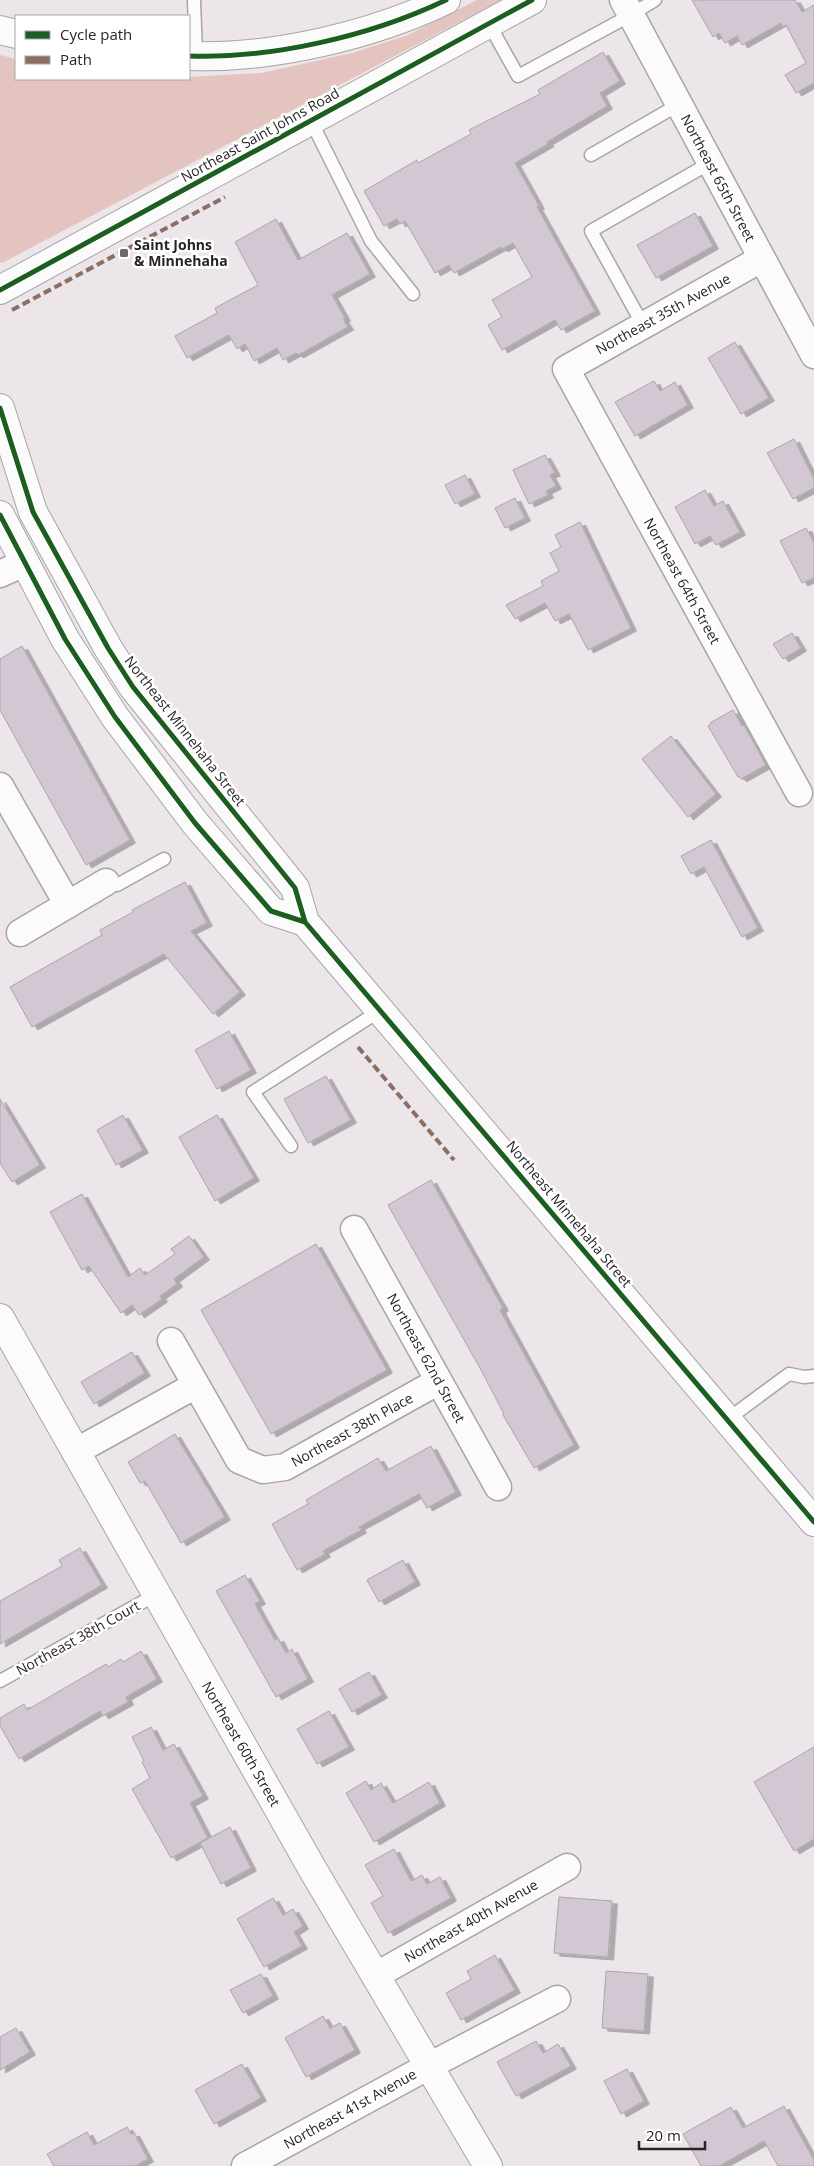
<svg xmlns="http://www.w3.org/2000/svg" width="814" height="2166" viewBox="0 0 814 2166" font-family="'Open Sans',sans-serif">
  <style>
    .green { fill: #e3c4bf }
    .building { fill: #d2c7d2; stroke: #aba6aa; filter: url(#shadow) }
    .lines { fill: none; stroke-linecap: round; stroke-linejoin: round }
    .lane-casing { stroke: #a9a4a6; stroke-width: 15 }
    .street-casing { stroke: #a9a4a6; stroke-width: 29 }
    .secondary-casing { stroke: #a9a4a6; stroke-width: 30 }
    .lane { stroke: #fcfbfc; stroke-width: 12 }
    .street { stroke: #fcfbfc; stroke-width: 26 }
    .secondary { stroke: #fcfbfc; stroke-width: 28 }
    .quiet { stroke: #8d6e63; stroke-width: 4; stroke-dasharray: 8 4; stroke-linecap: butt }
    .cycleway-casing { stroke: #fff; stroke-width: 8 }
    .cycleway { stroke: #1b5e20; stroke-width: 5 }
    .poi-dot { fill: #6d686a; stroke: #fff; stroke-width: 2 }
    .labels { text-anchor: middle; stroke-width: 5; stroke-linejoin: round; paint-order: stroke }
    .street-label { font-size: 14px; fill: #282426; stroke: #fff }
    .poi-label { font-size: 14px; font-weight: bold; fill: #282426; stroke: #fff; text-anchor: start }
  </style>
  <defs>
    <filter id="shadow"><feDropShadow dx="5.5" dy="3" stdDeviation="0" flood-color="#0004"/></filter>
  </defs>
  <rect width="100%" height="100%" fill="#ece5e9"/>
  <path class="green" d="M477,0H501L2,263L0,262V55L16,59V79H189V77L262,73L352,53L408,35Z"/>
  <path class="building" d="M692,0H795L802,12L814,5V83L796,93L785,75L806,63L786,25L783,27L781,23L742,45L737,36L725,43L719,33L713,37Z
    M603,52L620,81L600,93L607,106L547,142L548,144L515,163L539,206L537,207L595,311L561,330L555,320L502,350L488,325L502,317L492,300L532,277L513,243L502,249L501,247L454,273L449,265L435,273L405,221L400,224L397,219L384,226L364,191L417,160L418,163L471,134L469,130L540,94L538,90Z
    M695,213L713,246L656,278L637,245Z
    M276,219L298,260L347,233L370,274L332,295L345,318L343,319L348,327L298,355L296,353L283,360L277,348L254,361L245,344L237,349L229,335L187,358L175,336L217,313L215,308L258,285L235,242Z
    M735,342L769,398L741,414L708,358Z
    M654,381L660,391L675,382L688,405L635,436L615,402Z
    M794,439L814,479V488L793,499L767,453Z
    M545,455L555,473L550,475L556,486L546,491L548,495L529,504L513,470Z
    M465,475L475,494L455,504L445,485Z
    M705,490L714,506L723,501L740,532L716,545L710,536L695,544L675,507Z
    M515,498L525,518L505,528L495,508Z
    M580,522L631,628L588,650L569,614L555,621L545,603L515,619L506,605L543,586L541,581L559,571L550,553L561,547L555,535Z
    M806,528L814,543V578L802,583L780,541Z
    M792,633L801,648L783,659L773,644Z
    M22,646L130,840L86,865L0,710V659Z
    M733,710L742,726L744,725L766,765L741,779L739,776L738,777L708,726L711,724L710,723Z
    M671,736L716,794L688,817L642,759Z
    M711,840L758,928L742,937L704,867L691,874L681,856Z
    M185,882L207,923L191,931L240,992L213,1014L164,954L32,1027L10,987L102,935L100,930L133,912L132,910Z
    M229,1031L251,1070L217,1089L195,1050Z
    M326,1076L351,1120L308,1143L284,1099Z
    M0,1099L40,1165L12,1182L0,1163Z
    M123,1115L143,1150L116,1165L97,1130Z
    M217,1115L254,1178L215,1201L179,1137Z
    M431,1180L503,1308L500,1310L574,1445L534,1468L503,1415L504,1414L481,1370L388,1205Z
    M82,1194L128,1277L140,1268L145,1275L175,1254L171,1249L189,1236L204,1257L174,1279L177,1284L160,1296L162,1299L139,1315L132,1305L121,1313L89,1266L82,1270L50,1212Z
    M316,1244L387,1370L271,1434L201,1310Z
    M132,1352L145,1373L94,1404L81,1382Z
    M175,1434L225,1517L181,1543L145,1481L140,1483L128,1462Z
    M431,1446L456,1492L427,1508L419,1494L359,1527L361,1530L323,1551L325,1554L297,1570L272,1524L308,1504L306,1500L378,1458L386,1471Z
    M80,1548L102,1585L0,1644V1601L62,1566L59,1560Z
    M403,1560L415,1582L379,1602L367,1580Z
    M245,1575L260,1601L255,1604L275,1640L278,1638L286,1653L292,1649L308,1679L276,1697L216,1591Z
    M141,1651L157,1679L126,1697L128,1702L103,1716L100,1711L19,1759L0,1726V1718L24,1704L27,1710L106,1664L108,1667L121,1659L123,1662Z
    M369,1672L382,1695L352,1712L339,1689Z
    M329,1711L349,1747L317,1764L297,1729Z
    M151,1727L163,1750L174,1744L203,1796L190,1803L208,1838L171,1858L132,1789L150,1778L142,1762L144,1761L132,1737Z
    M814,1747V1839L794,1851L754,1782Z
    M366,1781L371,1790L381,1783L393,1803L429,1782L440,1803L374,1842L346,1793Z
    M230,1827L251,1868L221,1884L200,1843Z
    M394,1849L411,1881L422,1875L427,1884L440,1877L451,1898L388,1933L371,1903L383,1896L365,1865Z
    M559,1897L612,1901L608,1957L554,1953Z
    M273,1898L283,1915L293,1909L303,1926L294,1932L302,1946L264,1967L237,1919Z
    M495,1955L515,1990L461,2020L446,1993L471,1979L467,1971Z
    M606,1971L648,1974L644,2031L602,2028Z
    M261,1974L273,1996L243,2013L230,1990Z
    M323,2016L330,2028L340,2023L355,2050L306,2077L285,2038Z
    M16,2028L30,2052L0,2070V2037Z
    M536,2041L543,2053L558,2044L571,2066L516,2096L497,2062Z
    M242,2064L261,2098L214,2124L195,2090Z
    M627,2069L644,2101L621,2114L604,2081Z
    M784,2106L814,2160V2166H778L764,2141L719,2166H701L683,2134L731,2107L743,2128Z
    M127,2127L131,2134L134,2133L148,2159L135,2166H54L47,2154L87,2132L94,2145Z"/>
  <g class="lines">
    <g class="lane-casing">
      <path id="lane" d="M194,0L196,56
        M489,24L518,76L631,15L655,0
        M311,121L371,241L413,294
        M591,155L678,105
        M643,325L591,231L710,163
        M106,882L117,885L164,859
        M291,1146L253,1092L381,1010
        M728,1419L789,1374L804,1377L814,1376
        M0,1681L157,1594"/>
    </g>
    <g class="street-casing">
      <path id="street" d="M623,0L814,355
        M761,259L566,369L799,793
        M0,574L24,563
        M0,786L68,905
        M20,933L106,882
        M354,1229L498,1487
        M171,1341L239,1460L263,1470L285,1467L439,1381
        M75,1452L196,1385
        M375,1976L567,1867
        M245,2166L429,2066L557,1999"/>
    </g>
    <g class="secondary-casing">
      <path id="secondary" d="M0,30L16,34
        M189,56C271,59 371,36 446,0
        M0,290L532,0
        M0,408L33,512L108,648L133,687L295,888L305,922L814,1522
        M0,515L65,639L115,717L195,823L271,911L305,922
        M0,1318L313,1870L488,2166"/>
    </g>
    <use href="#lane" class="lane"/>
    <use href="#street" class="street"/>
    <use href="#secondary" class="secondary"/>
    <path class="quiet" d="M12,310L225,197
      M358,1047L454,1160"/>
    <g class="cycleway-casing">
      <path id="cycleway" d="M189,56C271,59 371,36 446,0
        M0,290L532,0
        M0,408L33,512L108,648L133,687L295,888L305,922L814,1522
        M0,515L65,639L115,717L195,823L271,911L305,922"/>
    </g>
    <use href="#cycleway" class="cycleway"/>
  </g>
  <rect class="poi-dot" x="119" y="248" width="10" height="10" rx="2.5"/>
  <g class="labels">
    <g class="street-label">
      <text transform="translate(260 135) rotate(-29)" y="5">Northeast Saint Johns Road</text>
      <text transform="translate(718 178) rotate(62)" y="5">Northeast 65th Street</text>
      <text transform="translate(663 314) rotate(-29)" y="5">Northeast 35th Avenue</text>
      <text transform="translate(682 581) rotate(61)" y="5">Northeast 64th Street</text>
      <text transform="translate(185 731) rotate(52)" y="5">Northeast Minnehaha Street</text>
      <text transform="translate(569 1214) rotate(50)" y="5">Northeast Minnehaha Street</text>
      <text transform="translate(426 1358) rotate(61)" y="5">Northeast 62nd Street</text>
      <text transform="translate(352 1430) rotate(-29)" y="5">Northeast 38th Place</text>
      <text transform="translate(78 1638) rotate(-29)" y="5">Northeast 38th Court</text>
      <text transform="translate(241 1744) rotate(60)" y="5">Northeast 60th Street</text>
      <text transform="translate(471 1921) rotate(-30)" y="5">Northeast 40th Avenue</text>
      <text transform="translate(350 2109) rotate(-29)" y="5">Northeast 41st Avenue</text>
    </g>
    <g class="poi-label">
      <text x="134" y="250">Saint Johns<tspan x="134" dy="16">&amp; Minnehaha</tspan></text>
    </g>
  </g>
  <rect x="15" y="15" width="175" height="65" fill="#ffffff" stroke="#a9a7a8"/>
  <rect x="25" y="31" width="25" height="8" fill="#1b5e20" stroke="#a9a7a8"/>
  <text x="60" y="40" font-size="15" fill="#282426">Cycle path</text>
  <rect x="25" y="56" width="25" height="8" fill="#8d6e63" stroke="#a9a7a8"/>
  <text x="60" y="65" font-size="15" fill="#282426">Path</text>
  <path d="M639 2141v8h66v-8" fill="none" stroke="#282426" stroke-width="2.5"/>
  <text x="646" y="2141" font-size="15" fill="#282426" stroke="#ffffff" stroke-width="4" paint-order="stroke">20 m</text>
</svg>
